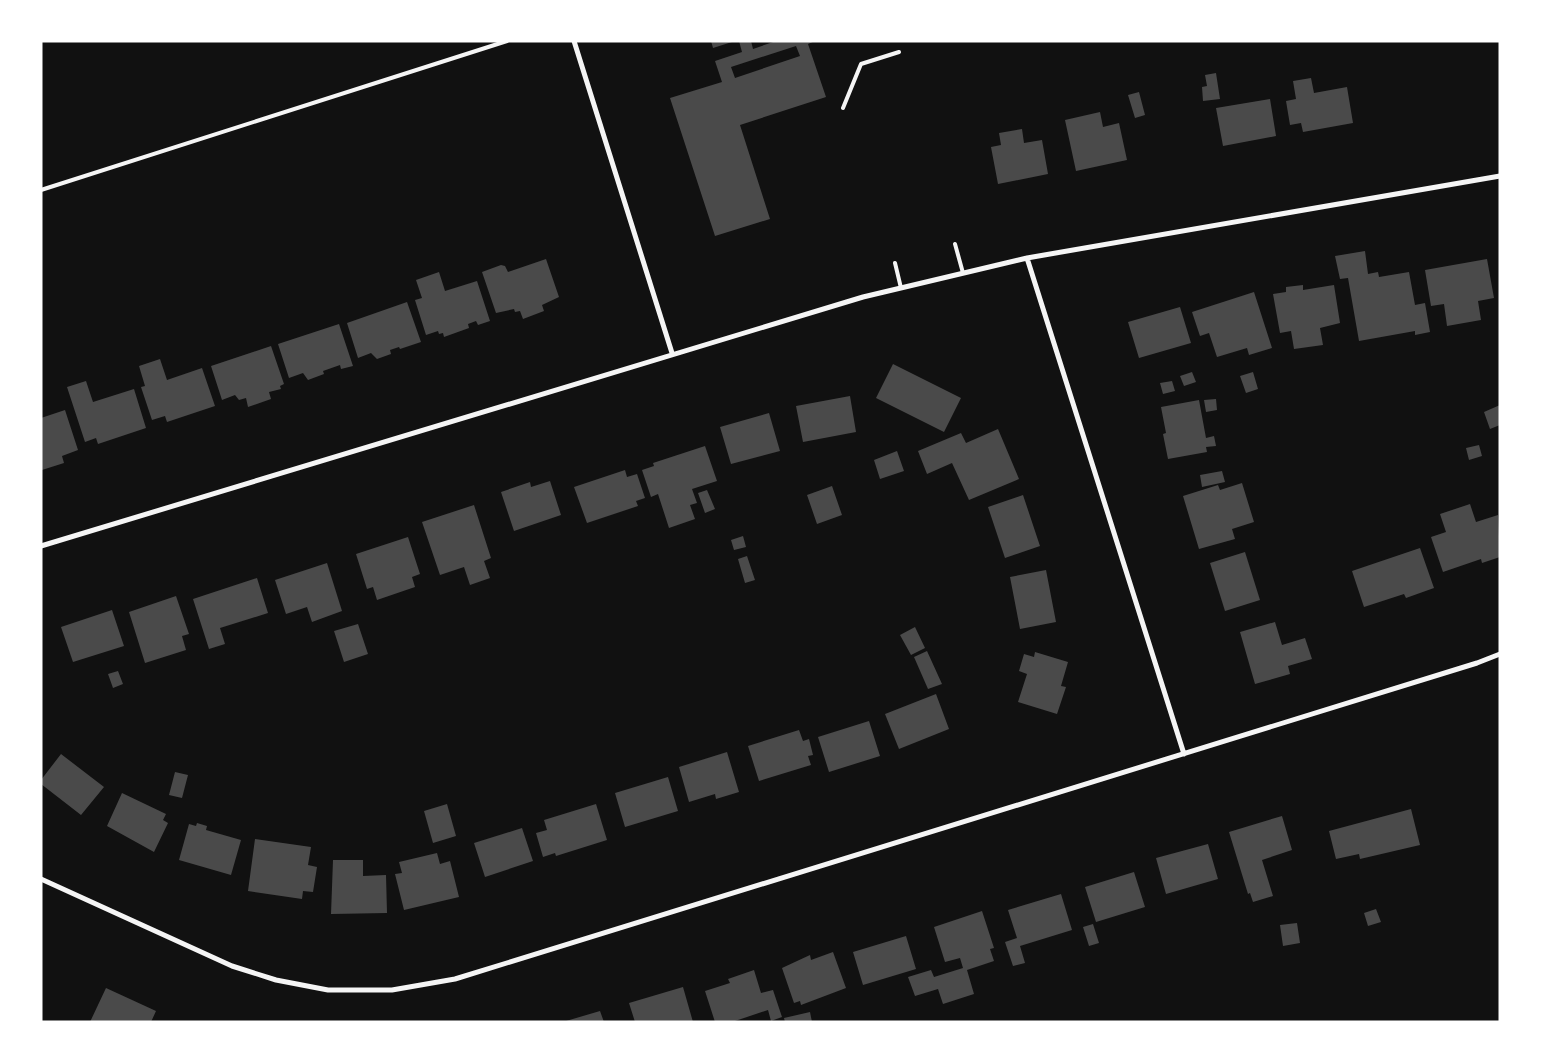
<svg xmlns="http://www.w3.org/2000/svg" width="1541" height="1063" viewBox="0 0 1541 1063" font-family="'IBM Plex Sans',sans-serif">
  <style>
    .building { fill: #4a4a4a; fill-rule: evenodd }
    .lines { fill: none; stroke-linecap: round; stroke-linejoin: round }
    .service { stroke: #f5f5f5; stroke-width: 4 }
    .minor { stroke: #f5f5f5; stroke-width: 5 }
  </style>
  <rect width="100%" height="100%" fill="#111"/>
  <path class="building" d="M711,41H732V42L713,48Z
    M739,41H751L753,49L776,41H815L808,44L826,97L740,125L770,219L715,236L670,98L722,82L715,61L742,52ZM796,46L800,56L735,78L731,67Z
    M1216,73L1220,99L1203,101L1202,87L1207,86L1205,75Z
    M1311,78L1314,93L1347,87L1353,123L1303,132L1301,123L1290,125L1286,101L1296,99L1293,81Z
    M1139,92L1145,115L1135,118L1128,95Z
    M1270,99L1276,136L1223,146L1216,108Z
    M1100,112L1103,127L1119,123L1127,160L1076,171L1065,120Z
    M1022,129L1024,143L1042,140L1048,174L998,184L991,147L1001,145L999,133Z
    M1365,251L1368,274L1378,272L1379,277L1409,272L1415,305L1425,303L1430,332L1415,335V331L1359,341L1348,278L1340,279L1335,256Z
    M546,259L559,297L542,305L544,311L523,319L520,311L515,312L514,309L496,313L482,272L501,265L505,266L508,272Z
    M1487,259L1494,298L1478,301L1481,320L1447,326L1444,304L1431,306L1425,270Z
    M439,272L445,291L477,281L490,321L478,325L476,321L468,324L469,328L444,337L443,333L439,334L438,331L426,335L415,300L422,298L416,280Z
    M1303,285V290L1334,285L1340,323L1320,328L1323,345L1294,349L1291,331L1280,333L1273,294L1286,292V287Z
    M1254,292L1272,348L1249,355L1247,348L1217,357L1209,333L1200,336L1192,312Z
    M407,302L421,342L400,349L399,347L390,350L391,354L377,359L371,353L358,358L347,323Z
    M1180,307L1191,343L1139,358L1128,322Z
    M339,324L353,366L341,369L340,365L323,371L324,374L308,380L303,373L289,378L278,344Z
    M271,346L284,384L280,386L281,389L269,392L271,399L248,407L246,398L239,400L235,395L222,400L211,366Z
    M160,359L167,380L202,368L215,406L167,422L165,416L152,420L141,387L145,386L139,366Z
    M893,364L961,398L944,432L876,398Z
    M1192,372L1196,382L1184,386L1180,376Z
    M1253,372L1258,389L1246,393L1240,376Z
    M86,381L93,402L134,389L146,428L98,444L96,438L85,442L67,387Z
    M1172,381L1175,391L1163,394L1160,383Z
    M850,396L856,432L803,442L796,406Z
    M1216,399L1217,410L1206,412L1204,400Z
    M1199,400L1206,438L1214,436L1216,446L1206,447L1207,452L1168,459L1163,434L1166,433L1161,407Z
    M1500,405V425L1490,429L1484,412Z
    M65,410L78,450L62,456L64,463L42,470L41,418Z
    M769,413L780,451L731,464L720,427Z
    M998,429L1019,479L969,500L952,463L927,474L918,451L961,433L966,443Z
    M1479,445L1482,456L1469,460L1466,448Z
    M705,446L717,481L692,489L697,503L690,505L695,519L669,528L658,494L651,497L642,470L654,466L653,463Z
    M897,451L904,471L880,479L874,460Z
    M625,470L627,477L637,474L645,498L636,501L638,506L587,523L574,487Z
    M1222,471L1225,482L1202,487L1200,475Z
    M550,481L561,515L514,531L501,492L530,482L531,487Z
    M1242,483L1254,522L1232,529L1235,539L1199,549L1183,496L1218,485L1220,490Z
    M832,486L842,515L817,524L807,495Z
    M707,490L715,509L705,513L698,493Z
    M1023,495L1040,546L1005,558L988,507Z
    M1470,504L1476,522L1498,515L1500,557L1482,563L1481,559L1443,572L1431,537L1446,532L1440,514Z
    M474,505L491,558L484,561L490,578L470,585L464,567L440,575L422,522Z
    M743,536L746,547L734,550L731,540Z
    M408,537L420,574L412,577L415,587L377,600L373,587L367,589L356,554Z
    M1420,548L1434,588L1406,598L1404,594L1364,607L1352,571Z
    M1245,552L1260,600L1225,611L1210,563Z
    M747,556L755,580L745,583L738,559Z
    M327,563L342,611L312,622L307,607L286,614L275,580Z
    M1046,570L1056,622L1020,629L1010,577Z
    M257,578L268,613L220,628L225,644L209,649L193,599Z
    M176,596L189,634L182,636L186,650L145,663L129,612Z
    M112,610L124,646L73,662L61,627Z
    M1275,622L1282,645L1305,638L1312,659L1288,666L1290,674L1255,684L1240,632Z
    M358,624L368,654L344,662L334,631Z
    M915,627L925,648L911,655L900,635Z
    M927,651L942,684L928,689L914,657Z
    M1035,652L1068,662L1061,686L1066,687L1057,714L1018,702L1027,674L1019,671L1024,654L1034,657Z
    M118,671L123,684L113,688L108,674Z
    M936,694L949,729L899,749L885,714Z
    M869,721L880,756L829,772L818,737Z
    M799,730L803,741L809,739L813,755L808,756L811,765L759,781L748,746Z
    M727,752L739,792L716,799L715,794L689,802L679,767Z
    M61,754L104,787L81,815L41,784V780Z
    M175,772L188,775L182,798L169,795Z
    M668,777L678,811L625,827L615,793Z
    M122,793L166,814L163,820L168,823L154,852L107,826Z
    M447,804L456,836L433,843L424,811Z
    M596,804L607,840L556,856L555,853L543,857L536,833L547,830L544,820Z
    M1411,809L1420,845L1360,859L1359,854L1336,859L1329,831Z
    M1282,816L1292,850L1262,860L1273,896L1253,902L1250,893L1248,894L1229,832Z
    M197,823L207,826L206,830L241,840L231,875L179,860L189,824L196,826Z
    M522,828L533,861L485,877L474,843Z
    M255,839L311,847L308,865L317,867L313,892L303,891L302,899L248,891Z
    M1208,844L1218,879L1166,894L1156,858Z
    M437,853L440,864L450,861L459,897L404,910L395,874L402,873L399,862Z
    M333,860H363V876L386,875L387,913L331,914Z
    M1134,872L1145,907L1096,922L1085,887Z
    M1061,894L1072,930L1020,946L1025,963L1013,966L1005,942L1017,938L1008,910Z
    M1376,909L1381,922L1368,926L1364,913Z
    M982,911L994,948L990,949L994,961L967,970L974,994L943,1004L938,989L915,996L908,977L931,970L934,977L963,968L960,958L945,962L934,927Z
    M1297,923L1300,943L1283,946L1280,925Z
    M1093,924L1099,943L1089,946L1083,927Z
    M906,936L916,969L863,985L853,952Z
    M833,952L846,988L801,1005L800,1001L794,1003L782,968L810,955L811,960Z
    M754,970L761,993L773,990L782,1017L771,1021L768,1010L732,1022H715L705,991L730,983L728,979Z
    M683,987L693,1022H635L629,1003Z
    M106,988L156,1011L151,1022H90Z
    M600,1011L604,1022H566V1021Z
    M810,1012L812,1022H785L784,1018Z"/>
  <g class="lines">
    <path class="service" d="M843,108L861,64L899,52
      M41,190L507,41
      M955,244L963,273
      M895,263L901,288"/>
    <path class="minor" d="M574,41L672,353
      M1027,258L1184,754
      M41,546L863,297L1027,258L1500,176
      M41,879L232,966L276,980L328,990H392L455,979L1477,663L1500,654"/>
  </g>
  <rect width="1541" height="1063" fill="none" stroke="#ffffff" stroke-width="85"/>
</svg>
